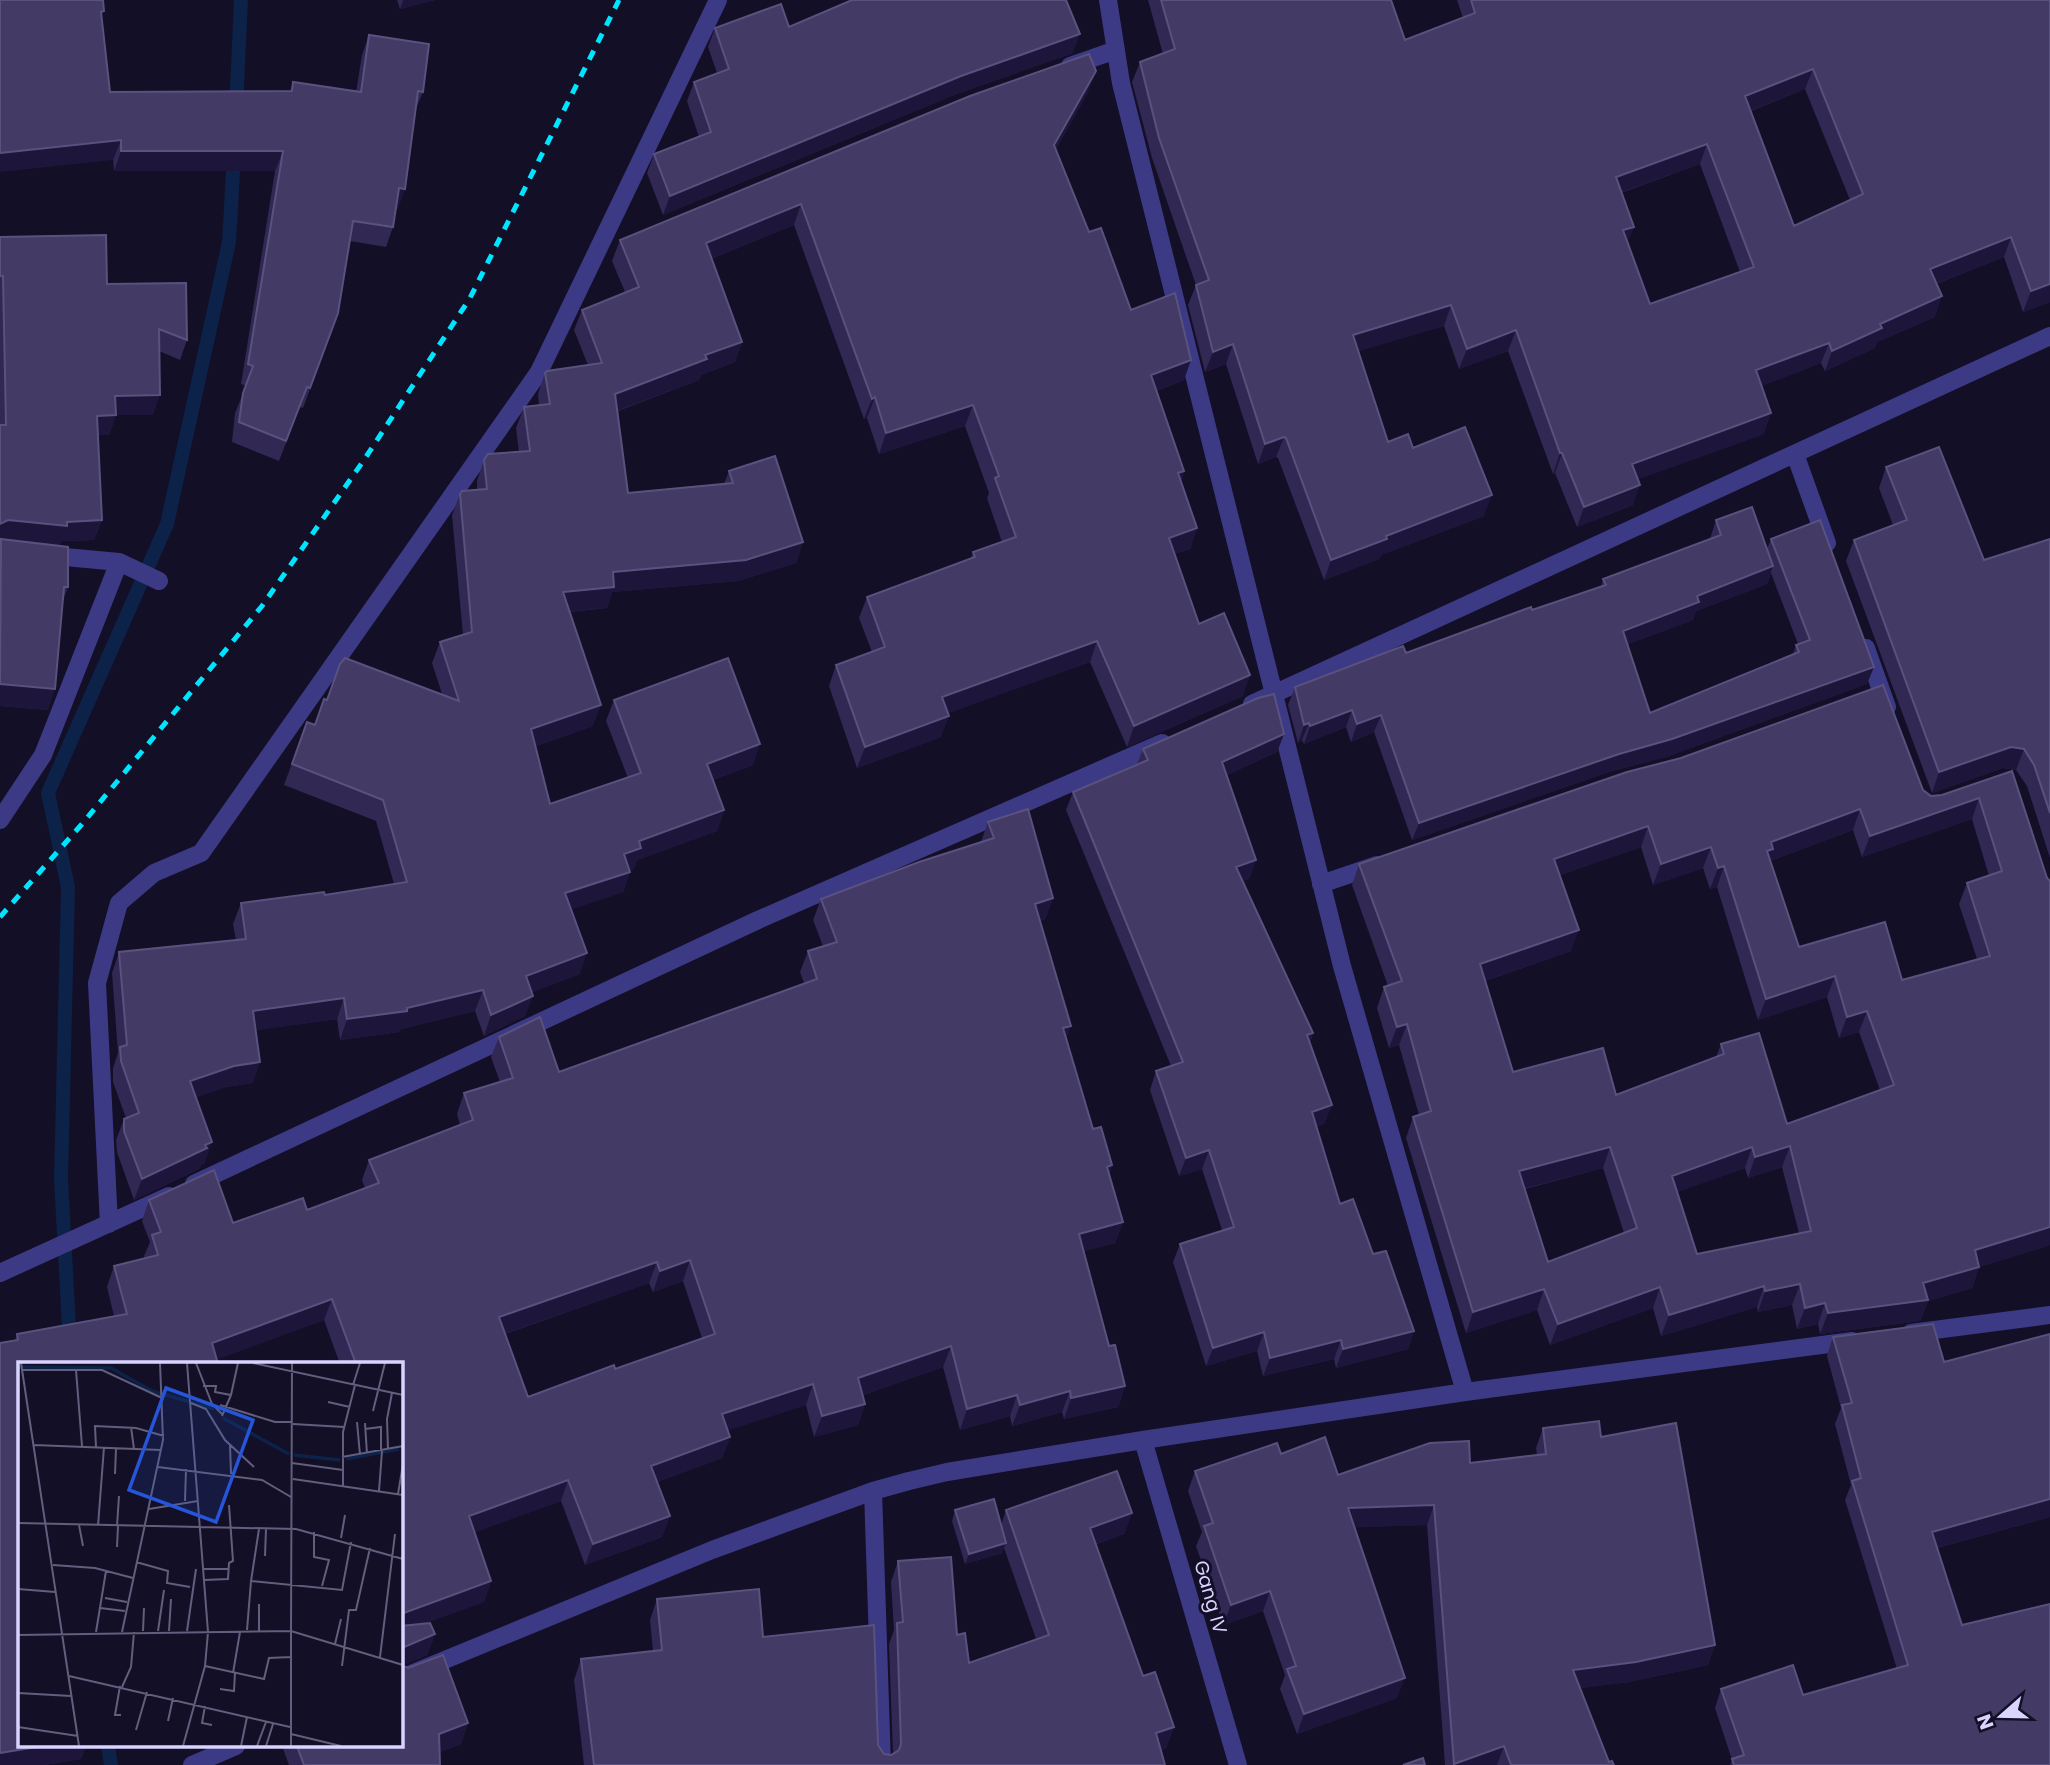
<svg xmlns="http://www.w3.org/2000/svg" width="2050" height="1765" viewBox="0 0 2050 1765" font-family="Poppins,sans-serif">
  <style>
    .lines { fill: none; stroke-linecap: round; stroke-linejoin: round }
    .stream { stroke: #0c2248; stroke-width: 14 }
    .minor { stroke: #3d3a85; stroke-width: 18 }
    .rail { stroke: #00e5ff; stroke-width: 5; stroke-dasharray: 10 9; stroke-linecap: butt }
    .wall { fill: #312854; fill-rule: evenodd }
    .shaded-wall { fill: #1d163a }
    .building { fill: #433a66; stroke: #5a527e; stroke-width: 2; fill-rule: evenodd }
    .labels { text-anchor: middle; stroke-width: 6; stroke-linejoin: round; paint-order: stroke }
    .street-label { font-size: 19px; fill: #d9d4ff; stroke: #130f26 }
    .inset-river { fill: none; stroke: #0c2248; stroke-width: 3.5 }
    .inset-road { fill: none; stroke: #625e7d; stroke-width: 2 }
    .view { fill: #2655da; fill-opacity: 0.15; stroke: #2655da; stroke-width: 3.5 }
    .inset-edge { fill: none; stroke: #d9d4ff; stroke-width: 3.5 }
  </style>
  <rect width="100%" height="100%" fill="#130f26"/>
  <g class="lines">
    <path class="stream" d="M236,109L241,0
      M71,1364L61,1180L68,887L48,793L167,524L229,242L234,154
      M108,1746L111,1765"/>
    <path class="minor" d="M1108,0L1121,83L1342,966L1465,1392
      M1070,66L1116,50
      M1795,454L1827,543
      M0,551L119,562L159,581
      M1866,648L1887,707
      M1252,704L2050,336
      M0,820L43,755L119,562
      M1321,884L1377,865
      M194,1184L758,920L1162,743
      M109,1224L97,983L119,903L154,873L201,853L539,372L718,0
      M0,1273L169,1196
      M1911,1333L2050,1315
      M1143,1440L1238,1765
      M873,1491L882,1765
      M401,1678L712,1550L873,1491L909,1481L947,1472L1143,1440L1465,1392L1852,1341
      M192,1765L236,1746"/>
    <path class="rail" d="M0,917L82,824L262,606L364,460L470,298L619,0"/>
  </g>
  <path class="wall" d="M397,0H435L400,9Z
    M1148,0H1391L1405,40L1463,18L1457,0H2050V302L2023,312L2004,257L1936,284L1935,317L1877,342L1875,348L1825,371L1821,363L1761,386L1764,434L1638,479L1633,505L1577,527L1555,473L1553,474L1508,351L1459,369L1444,326L1358,351L1388,442L1413,448L1484,516L1381,555L1379,559L1324,580L1278,458L1276,457L1258,464L1226,364L1205,372L1188,305L1196,285L1152,158L1132,82L1140,62L1163,54ZM1805,89L1850,200L1794,226L1751,111ZM1700,164L1740,272L1650,304L1628,243L1621,193Z
    M102,17L110,92L290,91L293,82L356,92L362,55L369,35L423,92L415,111L398,209L396,208L393,227L386,247L350,241L338,313L303,408L300,407L279,461L232,442L235,413L246,386L241,384L275,171H114Z
    M789,27L1073,53L954,95L663,215L647,173L654,154L699,137L687,101L694,82L717,73L708,47L715,28Z
    M1088,92L1056,149L1089,232L1131,310L1184,380L1157,391L1184,471L1181,482L1197,528L1190,549L1174,554L1199,624L1243,696L1127,747L1090,662L948,713L941,737L857,768L829,686L836,665L872,652L859,618L867,597L971,558L973,552L1002,542L987,498L989,493L965,426L879,454L867,418L864,419L794,225L711,259L742,342L735,362L701,375L699,380L618,411L628,493L724,484L729,471L803,542L796,563L738,581L612,592L607,608L570,612L593,726L536,746L550,804L628,778L606,721L614,700L753,765L713,780L724,810L717,831L637,860L634,869L630,870V872L623,892L571,909L580,974L532,992L525,1016L484,1036L475,1011L401,1029L399,1032L340,1040L337,1019L256,1030L253,1083L226,1087L196,1097L205,1163L201,1165L199,1169L134,1200L117,1152L116,1140L124,1119L126,1118L113,1082V1068L118,1053L112,973L119,952L236,940L233,924L241,903L325,895L394,884L376,821L284,785L307,722L315,725L327,700L442,694L432,663L440,642L463,635L452,515L460,494L477,490V481L484,460L519,452L516,428L524,407L539,405L538,394L545,373L588,365L574,330L582,310L625,292L612,261L620,240Z
    M0,237L107,284L187,340L180,360L159,351L153,415H116L109,435H97L102,520L94,540L61,541L60,545L12,541L68,587L63,600L48,710L0,706V543L1,540H0Z
    M1886,467L1984,560L2050,539V858L2027,786L2016,770L2003,768L1932,793L1846,561L1854,540L1893,525L1879,488Z
    M1716,520L1767,549L1771,539L1867,684L1666,757L1612,771L1412,840L1374,732L1351,742L1346,727L1304,744L1302,740L1298,743L1288,705L1295,687L1406,653L1601,587L1603,579L1710,539ZM1771,573L1798,644L1796,645L1793,654L1650,713L1628,644L1693,620L1696,611L1767,584Z
    M1284,734L1277,752L1227,775L1256,860L1249,879L1242,881L1313,1033L1310,1043L1325,1123L1316,1127L1340,1204L1373,1254L1414,1331L1408,1349L1336,1368L1334,1359L1263,1376L1257,1351L1206,1366L1173,1262L1180,1244L1222,1230L1202,1169L1179,1176L1150,1090L1156,1071L1171,1066L1066,810L1073,792L1137,764L1143,749Z
    M2012,771L2047,878L2050,881V1245L1979,1267L1972,1288L1928,1301L1920,1321L1820,1334L1818,1324L1797,1329L1792,1305L1758,1312L1757,1307L1661,1336L1653,1308L1550,1345L1537,1310L1466,1333L1406,1138L1413,1117L1419,1115L1399,1045L1389,1048L1377,1008L1384,987L1388,986L1352,885L1359,864L1923,790L1931,796L1942,795ZM1972,819L1989,876L1967,883L1959,904L1977,959L1902,980L1799,947L1770,861L1853,830L1862,857ZM1641,847L1653,885L1703,868L1710,889L1717,887L1758,1020L1827,997L1839,1038L1859,1032L1880,1090L1787,1124L1721,1044L1716,1057L1616,1095L1513,1072L1485,981L1571,951L1560,875ZM1782,1167L1799,1233L1697,1254L1677,1192L1745,1168L1748,1178ZM1603,1168L1624,1233L1548,1262L1525,1189Z
    M1028,809L1053,898L1045,919L1040,921L1071,1026L1066,1039L1093,1129L1101,1127L1112,1165L1109,1174L1123,1222L1115,1243L1083,1251L1109,1346L1115,1345L1125,1386L1118,1407L1064,1419L1062,1412L1012,1426L1010,1416L960,1430L943,1367L863,1395L865,1404L858,1425L814,1437L806,1405L728,1430L730,1437L722,1458L657,1482L670,1516L662,1537L585,1565L561,1501L475,1532L491,1581L484,1602L425,1623H430L435,1634L427,1655L401,1666L408,1668L443,1655L468,1723L461,1744L440,1752V1765H289L282,1746H401V1364H340L324,1320L217,1359L218,1364H19V1746H86L81,1759L44,1765H0V1343L15,1340L17,1334L114,1316L107,1287L114,1266L145,1258L144,1256L150,1242L142,1221L149,1200L214,1170L233,1223L303,1198L307,1210L365,1188L362,1180L369,1160L460,1125L457,1114L464,1093L500,1082L491,1057L499,1037L540,1017L559,1072L804,983L800,972L808,951L823,946L813,920L821,899L919,862L981,842L988,822ZM683,1281L702,1338L615,1369L614,1365L528,1397L505,1334L649,1283L653,1292Z
    M2050,1334V1517L1937,1548L1962,1625L2050,1765H1730L1732,1760L1715,1708L1721,1689L1803,1695L1897,1669L1845,1500L1851,1485L1835,1424L1841,1408L1827,1356L1833,1337L1944,1362Z
    M1543,1428L1601,1437L1715,1645L1708,1665L1629,1682L1580,1688L1609,1762L1614,1765H1445L1427,1525L1354,1527L1397,1698L1297,1734L1280,1689L1285,1675L1263,1611L1223,1625L1196,1546L1202,1532L1188,1491L1195,1471L1281,1454L1338,1475L1470,1463L1537,1455L1536,1448Z
    M955,1510L1001,1525L1006,1510L1132,1513L1124,1534L1096,1544L1143,1676L1174,1727L1166,1748L1161,1750L1165,1765H584L574,1680L581,1659L653,1651L650,1620L657,1599L763,1637L878,1745L884,1754L891,1755L893,1754L889,1644L894,1630L891,1582L898,1561L957,1635L969,1663L1036,1639L1004,1548L1002,1553L965,1564L952,1521Z"/>
  <path class="shaded-wall" d="M403,0H435L400,9Z
    M1080,34L1073,53L954,95L663,215L670,196L961,76Z
    M1813,69L1805,89L1737,116L1745,96Z
    M1096,71L1088,92L1046,166L1054,145Z
    M121,140L113,160L0,172V153Z
    M1707,144L1700,164L1608,197L1616,177Z
    M121,151H283L275,171H114Z
    M399,188L405,189L398,209L392,208Z
    M801,204L794,225L698,264L706,243Z
    M1634,227L1626,247L1623,230Z
    M2011,237L2004,257L1922,289L1930,269Z
    M2050,284V302L2023,312L2031,291Z
    M1942,296L1935,317L1877,342L1875,348L1825,371L1832,351L1880,324Z
    M1451,305L1444,326L1345,355L1353,335Z
    M1516,330L1508,351L1459,369L1467,349Z
    M742,342L735,362L701,375L699,380L608,414L615,394L705,355Z
    M1829,343L1821,363L1748,391L1756,370Z
    M1233,344L1226,364L1205,372L1213,352Z
    M1191,360L1184,380L1144,396L1151,375Z
    M160,395L153,415H108L115,396Z
    M875,397L867,418L864,419L872,399Z
    M973,405L965,426L879,454L886,433Z
    M1771,413L1764,434L1624,484L1632,464Z
    M116,415L109,435H89L97,416Z
    M1284,437L1276,457L1258,464L1265,444Z
    M1560,453H1562L1555,473L1553,474Z
    M1184,471L1177,492L1178,473Z
    M1640,485L1633,505L1577,527L1584,507Z
    M1492,495L1484,516L1381,555L1379,559L1324,580L1331,560L1386,536Z
    M8,520L67,522L102,520L94,540L61,541L60,545L0,540V524Z
    M1197,528L1190,549L1161,559L1169,538Z
    M803,542L796,563L738,581L612,592L607,608L556,613L563,592L613,572Z
    M1773,566L1767,584L1696,611L1693,620L1617,648L1623,631L1697,596Z
    M1097,641L1090,662L935,718L942,697Z
    M1874,667L1867,684L1666,757L1612,771L1412,840L1419,823Z
    M1250,675L1243,696L1127,747L1134,726Z
    M0,684L55,689L48,710L0,706Z
    M601,705L593,726L524,750L531,729Z
    M1352,710L1346,727L1304,744L1310,726Z
    M1381,715L1374,732L1351,742L1357,724Z
    M949,716L941,737L857,768L865,747Z
    M1309,723L1302,740L1298,743L1304,725Z
    M1284,734L1277,752L1215,781L1222,762Z
    M760,744L753,765L699,785L707,764Z
    M2011,747L2024,749L2016,770L2003,768L1932,793L1939,772Z
    M1979,798L1972,819L1862,857L1870,836Z
    M1860,809L1853,830L1769,861L1760,872L1771,842Z
    M724,810L717,831L637,860L634,869L616,875L624,854L639,841Z
    M1648,826L1641,847L1546,880L1554,859Z
    M1711,847L1703,868L1653,885L1661,864Z
    M1256,860L1249,879L1229,886L1236,867Z
    M1724,866L1717,887L1710,889L1718,868Z
    M630,872L623,892L558,914L565,893Z
    M1053,898L1045,919L1027,925L1035,904Z
    M1579,930L1571,951L1473,985L1480,964Z
    M587,953L580,974L519,997L526,976Z
    M1835,976L1827,997L1758,1020L1766,999Z
    M483,990L475,1011L401,1029L399,1032L340,1040L347,1019L407,1008Z
    M533,996L525,1016L484,1036L491,1015Z
    M344,998L337,1019L245,1032L253,1011Z
    M1867,1011L1859,1032L1839,1038L1847,1017Z
    M1407,1024L1399,1045L1389,1048L1397,1027Z
    M1071,1026L1063,1046V1028Z
    M1313,1033L1306,1052L1307,1035Z
    M260,1062L253,1083L226,1087L183,1102L190,1081L234,1066Z
    M1332,1105L1325,1123L1305,1131L1312,1112Z
    M212,1142L205,1163L201,1165L199,1169L134,1200L142,1179L205,1145Z
    M1790,1146L1782,1167L1748,1178L1755,1157Z
    M1610,1147L1603,1168L1511,1192L1519,1171Z
    M1752,1147L1745,1168L1664,1197L1672,1176Z
    M1209,1150L1202,1169L1179,1176L1186,1158Z
    M1112,1165L1105,1186L1107,1167Z
    M1123,1222L1115,1243L1071,1255L1079,1234Z
    M2050,1227V1245L1979,1267L1972,1288L1928,1301L1920,1321L1820,1334L1828,1313L1923,1283L1975,1250Z
    M690,1260L683,1281L653,1292L660,1271Z
    M657,1262L649,1283L492,1338L499,1317Z
    M1800,1284L1792,1305L1758,1312L1765,1291Z
    M1764,1286L1757,1307L1661,1336L1669,1315Z
    M1660,1287L1653,1308L1550,1345L1558,1324Z
    M1544,1289L1537,1310L1466,1333L1473,1312Z
    M332,1299L324,1320L205,1364L212,1343Z
    M1825,1303L1818,1324L1797,1329L1805,1308Z
    M1414,1331L1408,1349L1336,1368L1343,1349Z
    M1264,1332L1257,1351L1206,1366L1213,1348Z
    M1341,1340L1334,1359L1263,1376L1270,1358Z
    M951,1346L943,1367L851,1399L858,1378Z
    M813,1384L806,1405L714,1435L722,1414Z
    M1125,1386L1118,1407L1064,1419L1071,1398Z
    M1070,1391L1062,1412L1012,1426L1020,1405Z
    M1017,1395L1010,1416L960,1430L967,1409Z
    M865,1404L858,1425L814,1437L822,1416Z
    M730,1437L722,1458L643,1487L651,1466Z
    M568,1480L561,1501L462,1537L469,1516Z
    M2050,1499V1517L1925,1551L1932,1532Z
    M1434,1505L1427,1525L1341,1528L1348,1508Z
    M1132,1513L1124,1534L1083,1548L1090,1528Z
    M670,1516L662,1537L585,1565L593,1544Z
    M1006,1543L1002,1553L965,1564L969,1554Z
    M491,1581L484,1602L401,1632V1614Z
    M1270,1591L1263,1611L1223,1625L1231,1605Z
    M435,1634L427,1655L401,1666V1651L404,1647Z
    M1715,1645L1708,1665L1629,1682L1566,1690L1573,1670Z
    M1405,1678L1397,1698L1297,1734L1304,1714Z
    M468,1723L461,1744L432,1755L439,1734Z
    M1174,1727L1166,1748L1149,1754L1156,1733Z
    M43,1746H86L81,1759L44,1765H0V1753Z
    M1504,1746L1497,1765H1453L1454,1764Z"/>
  <path class="building" d="M0,0H103L104,11L101,12L110,92L292,91L293,82L361,92L369,35L429,44L423,92L418,91L405,189L399,188L393,227L353,221L338,313L310,388L307,387L286,441L239,422L243,393L253,366L248,364L283,151H121V140L0,153Z
    M852,0H1066L1080,34L961,76L670,196L654,154L711,132L694,82L729,69L715,28L781,4L789,27Z
    M1161,0H1391L1405,40L1475,13L1471,0H2050V284L2031,291L2011,237L1930,269L1942,296L1880,324L1882,328L1832,351L1829,343L1756,370L1771,413L1632,464L1640,485L1584,507L1562,453H1560L1516,330L1467,349L1451,305L1353,335L1388,442L1408,434L1413,448L1465,427L1492,495L1386,536L1387,539L1331,560L1286,438L1284,437L1265,444L1233,344L1213,352L1196,285L1209,280L1159,138L1140,62L1175,49ZM1813,69L1863,194L1794,226L1745,96ZM1707,144L1754,267L1650,304L1623,230L1634,227L1616,177Z
    M1089,54L1096,71L1054,145L1089,232L1101,228L1131,310L1175,293L1191,360L1151,375L1184,471L1178,473L1197,528L1169,538L1199,624L1224,613L1250,675L1134,726L1097,641L942,697L949,716L865,747L836,665L885,647L867,597L975,557L973,552L1016,537L995,478L999,476L973,405L886,433L875,397L872,399L801,204L706,243L742,342L705,355L707,359L615,394L628,493L733,483L729,471L775,456L803,542L746,560L613,572L614,587L563,592L601,705L531,729L550,804L641,773L614,700L728,658L760,744L707,764L724,810L639,841L641,848L624,854L630,872L565,893L587,953L526,976L533,996L491,1015L483,990L407,1008V1011L347,1019L344,998L253,1011L260,1062L234,1066L190,1081L212,1142L205,1145L207,1148L142,1179L124,1131V1119L139,1113L121,1061L120,1047L127,1045L119,952L246,939L241,903L324,892L325,895L407,882L383,800L292,764L307,722L315,725L324,699L327,700L340,664L345,658L459,701L440,642L472,632L460,494L462,491L487,489L484,460L488,454L530,451L524,407L550,404L545,373L547,371L602,363L582,310L639,287L620,240L970,96Z
    M106,235L107,284L186,283L187,340L159,329L160,395L115,396L116,415L97,416L102,520L67,522V526L8,520L0,524V425H6L3,276H0V237Z
    M1939,447L1984,560L2050,539V813L2034,765L2024,749L2011,747L1939,772L1854,540L1907,520L1886,467Z
    M1752,507L1773,566L1697,596L1699,602L1623,631L1650,713L1799,652L1796,645L1810,640L1771,539L1820,520L1874,667L1672,739L1619,754L1419,823L1381,715L1357,724L1352,710L1310,726L1309,723L1304,725L1295,687L1403,646L1406,653L1531,607L1532,610L1606,585L1603,579L1721,535L1716,520Z
    M1,539L68,547V587H64L55,689L0,684Z
    M1883,685L1923,790L1931,796L1942,795L2012,771L2047,878L2050,881V1227L1975,1250L1979,1267L1923,1283L1928,1300L1828,1313L1825,1303L1805,1308L1800,1284L1765,1291L1764,1286L1669,1315L1660,1287L1558,1324L1544,1289L1473,1312L1413,1117L1431,1111L1407,1024L1397,1027L1384,987L1402,981L1359,864L1627,772L1681,758ZM1979,798L2002,871L1967,883L1990,956L1902,980L1885,922L1799,947L1767,851L1773,849L1771,842L1860,809L1870,836ZM1648,826L1661,864L1711,847L1718,868L1724,866L1766,999L1835,976L1847,1017L1867,1011L1894,1085L1787,1124L1759,1033L1721,1044L1724,1054L1616,1095L1603,1048L1513,1072L1480,964L1579,930L1554,859ZM1790,1146L1811,1231L1697,1254L1672,1176L1752,1147L1755,1157ZM1610,1147L1637,1228L1548,1262L1519,1171Z
    M1274,694L1284,734L1222,762L1256,860L1236,867L1313,1033L1307,1035L1332,1105L1312,1112L1340,1204L1353,1199L1373,1254L1386,1251L1414,1331L1343,1349L1341,1340L1270,1358L1264,1332L1213,1348L1180,1244L1234,1227L1209,1150L1186,1158L1156,1071L1183,1062L1073,792L1148,760L1143,749L1258,698Z
    M1028,809L1053,898L1035,904L1071,1026L1063,1028L1093,1129L1101,1127L1112,1165L1107,1167L1123,1222L1079,1234L1109,1346L1115,1345L1125,1386L1071,1398L1070,1391L1020,1405L1017,1395L967,1409L951,1346L858,1378L865,1404L822,1416L813,1384L722,1414L730,1437L651,1466L670,1516L593,1544L568,1480L469,1516L491,1581L401,1614V1364H356L332,1299L212,1343L218,1364H19V1746H43L0,1753V1343L18,1340L17,1334L127,1314L114,1266L158,1255L152,1235L161,1232L149,1200L214,1170L233,1223L303,1198L307,1210L379,1183L369,1160L473,1120L464,1093L513,1078L499,1037L540,1017L559,1072L817,979L808,951L837,942L821,899L919,862L994,838L988,822ZM690,1260L715,1334L615,1369L614,1365L528,1397L499,1317L657,1262L660,1271Z
    M1933,1324L1944,1362L2050,1334V1499L1932,1532L1962,1625L2050,1604V1765H1734L1732,1759L1744,1755L1721,1689L1793,1665L1803,1695L1908,1665L1852,1481L1861,1478L1842,1405L1852,1403L1833,1337Z
    M1599,1421L1601,1437L1676,1423L1715,1645L1636,1662L1573,1670L1609,1762L1612,1761L1614,1765H1511L1504,1746L1454,1764L1434,1505L1348,1508L1405,1678L1304,1714L1287,1669L1296,1666L1270,1591L1231,1605L1204,1526L1213,1523L1195,1471L1277,1443L1281,1454L1325,1437L1338,1475L1430,1443L1469,1441L1470,1463L1546,1454L1543,1428Z
    M1117,1471L1132,1513L1090,1528L1143,1676L1155,1672L1174,1727L1156,1733L1165,1765H594L581,1659L662,1650L657,1599L759,1589L763,1637L874,1625L878,1745L884,1754L891,1755L899,1750L901,1744L897,1623L903,1622L898,1561L951,1557L957,1635L965,1633L969,1663L1049,1635L1006,1510Z
    M994,1499L1006,1543L969,1554L955,1510Z
    M430,1623L435,1634L404,1647L401,1651V1626Z
    M443,1655L468,1723L439,1734L440,1765H304L297,1746H401V1665L408,1668Z
    M1423,1758L1425,1765H1403Z"/>
  <g class="labels">
    <g class="street-label">
      <text transform="translate(1211 1597) rotate(74)" y="7">Gang IV</text>
    </g>
  </g>
  <g transform="translate(18 1362)">
    <rect width="385" height="385" fill="#130f26"/>
    <path class="inset-river" d="M0,5L93,6L134,29L196,47M205,56L271,92M276,93L322,98M328,97L381,87"/>
    <path class="inset-road" d="M3,1L61,384M178,1L194,42L205,53M235,1L385,33M4,8H84L144,36M58,8L64,84M335,23L342,1M185,24H198L197,30L213,33L220,1M310,40L332,45M173,41L188,47L207,78L236,105M202,43L257,60H274M355,49L367,1M204,54L213,33M339,60L342,93M347,61L349,92M275,62L326,65M113,65L116,87M347,67L363,65V89M16,83L143,88M212,83L213,112M78,85L77,64L118,66L146,74M370,88L369,57L374,31M324,95L385,84M274,101L325,108M140,105L244,118L273,135M97,112L98,86M275,117L385,133M325,124V70L337,23M361,129L364,89M380,132L385,102M167,139L168,107M131,147L180,139M0,161L278,167L385,197M61,163L65,184M80,164L86,85M99,164L101,134M241,167L233,219L324,228L333,180M296,170V195L311,198L304,224M323,176L327,153M99,185L100,164M247,194L248,167M118,200L150,209L149,221L172,225M35,203L77,206L115,216M185,207H210M186,218L210,217L211,201L215,199L211,143M0,227L37,230M87,236L109,240M82,246L107,249M229,268L233,219M125,269L126,246M140,269L146,228M151,269L153,237M169,269L178,207M241,269V242M273,269L274,1M78,270L88,209M104,270L145,78L142,1M0,273L273,269L385,303M317,282L323,257M362,295L377,172M187,304L246,317L251,296L273,295M324,304L331,248H338L352,186M215,311L222,270M51,314L272,365M102,324L97,353H103M104,325L113,305L116,270M202,327L216,329L217,311M0,331L53,334M187,344L184,361L194,363M150,359L155,336M0,365L60,374M118,368L129,330M273,372L323,384M165,384L187,304L190,270L169,1M223,384L229,355M239,384L248,360M248,384L255,362M273,384V269"/>
    <path class="view" d="M148,26L235,58L198,160L111,128Z"/>
    <rect width="385" height="385" class="inset-edge"/>
  </g>
  <g transform="translate(2001 1716) rotate(250)" stroke="#130f26" stroke-width="5" paint-order="stroke">
  <path d="M0-5L12 26L0 18L-12 26Z" fill="#d9d4ff"/>
  <text y="-10" font-size="19" font-weight="bold" text-anchor="middle" fill="#d9d4ff">N</text>
  </g>
</svg>
